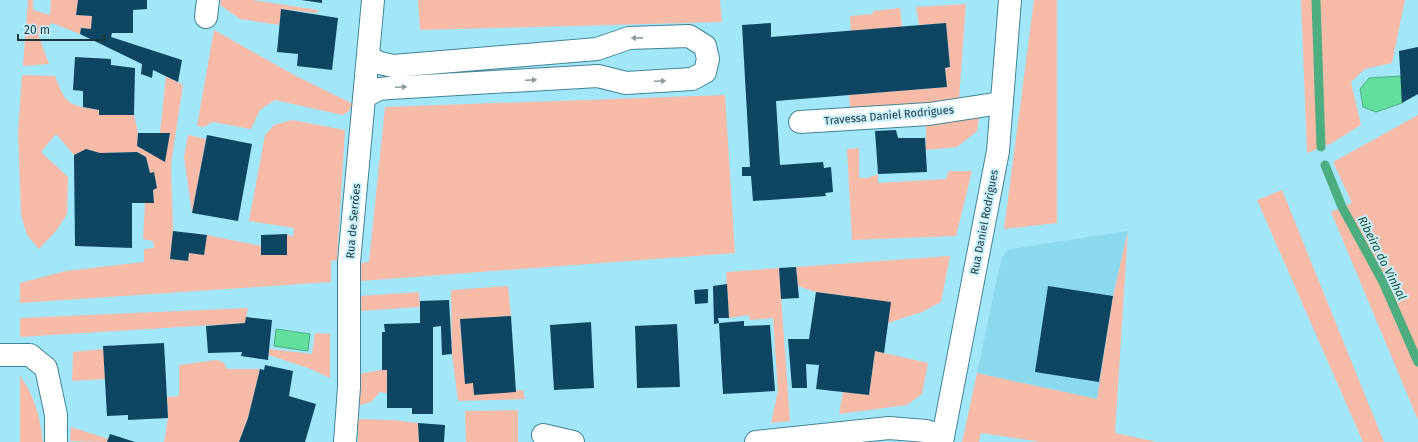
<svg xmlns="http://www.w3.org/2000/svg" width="1418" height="442" viewBox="0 0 1418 442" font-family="'Fira Sans',sans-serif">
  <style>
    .built { fill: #8bd9ef }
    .green { fill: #f8bba8 }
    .water { fill: #62df9d; stroke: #4cad80 }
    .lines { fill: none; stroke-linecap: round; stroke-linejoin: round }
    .stream { stroke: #4cad80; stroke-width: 9 }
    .building { fill: #0e4562 }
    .minor-casing { stroke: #408496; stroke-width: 24 }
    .major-casing { stroke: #408496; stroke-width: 24 }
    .minor { stroke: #fff; stroke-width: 22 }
    .major { stroke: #fff; stroke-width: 22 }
    .oneway { fill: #8c9b9e }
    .labels { text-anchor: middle; stroke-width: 4; stroke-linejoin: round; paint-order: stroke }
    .street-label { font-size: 11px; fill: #1a373e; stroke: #c7effa }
    .water-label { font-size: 12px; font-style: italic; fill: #1b4d33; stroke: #c7effa }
  </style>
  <rect width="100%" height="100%" fill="#a2e6fa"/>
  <path class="built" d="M1128,231L1113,296L1097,399L977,373L996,283L1002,257L1006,252L1010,249Z"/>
  <path class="green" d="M28,0H33V10L50,15L51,0H78L76,15L92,16L91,29L81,28L80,34L52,23L38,34L49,64L23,66Z
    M221,0H253L318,10L317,13L282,9L279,25L240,19L220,5Z
    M418,0H720L722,22L420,30Z
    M1034,0H1057V223L1004,229Z
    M1301,0H1405L1392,63L1365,69L1351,82L1361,125L1332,143L1307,153Z
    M966,4L959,99L948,102L850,109L849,95L947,87L945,68L950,67L946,23L919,25L916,7Z
    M900,8L902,27L851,31L850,16L873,14V11Z
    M214,30L296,76L353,104L348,112L342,115L275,100L260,110L251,129L213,122L204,127L197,126Z
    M22,75L55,76C66,105 68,105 99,110V115H134L138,133L137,146L165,161L160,133L166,76L183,85L171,165L173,231L170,259L188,261L189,253L204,254L207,235L261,246V255H287V234L293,237L294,228L249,221L265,135L274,125L292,120L345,130L337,260L331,261V282L20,303V283L66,271L144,262V249L154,248L153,241L143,239L145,203H154L153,190L157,188L154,173H150L146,157L137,152L100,153L86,149L74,155L56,134L41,152L68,177L67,214L56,231L39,249L27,235L21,215L18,132Z
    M725,95L735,253L361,281V263L369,262L385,107Z
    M1418,115V420L1331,212L1352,203L1333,162Z
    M979,118L977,131L957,147L926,150V125Z
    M188,135L206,139L192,213L184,157Z
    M859,148V178H868L878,174V183L946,179L949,171H972L956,236L852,240L847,149Z
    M1282,190L1384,442H1363L1257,200Z
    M1128,231L1115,433L1157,442H1041L981,433L979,442H962L977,373L1097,399L1113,296Z
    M950,256L941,302L922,312L888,323L890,302L816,292L798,286L796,267Z
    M779,268L790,421L771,423L778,391L773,318L750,320L749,315L729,318L726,272Z
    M508,286L511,316L460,320L465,383H473L475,395L523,390L525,399L458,401L452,354L451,290Z
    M419,292L420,307L360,311V296Z
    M248,308L245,323L20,337V318Z
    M315,333L330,334V378L308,368L269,355V349L312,354Z
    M104,349L105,379L72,381L73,352Z
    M875,351L928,363L922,394L907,405L839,414L843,392L869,395Z
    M217,360L224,363L227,369H260L248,418L239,442H164L168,418L167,397L179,396V365Z
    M382,370H387V393L380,392L371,402L358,406L359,374Z
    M20,376C35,396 40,418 43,442H20Z
    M518,410V442H466L465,411Z
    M358,419L393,420L418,423L419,442H358Z
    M71,427L108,439L107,442L70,441Z"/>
  <path class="water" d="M1401,76L1402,103L1376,112L1363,107L1360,89L1369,78Z
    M276,329L310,334L308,351L274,346Z"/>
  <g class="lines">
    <path class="stream" d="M1316,0L1321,147
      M1325,165L1342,207L1383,282L1418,362"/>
  </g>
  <path class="building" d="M78,0H147V9L133,10V33H112L111,37L182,60L178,82L153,70L152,78L141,74L142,64L80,34L81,28L91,29L92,16L76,15Z
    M301,0H322V3Z
    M281,9L338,18L332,70L297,66L298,54L277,52Z
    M771,23V37L946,23L950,67L945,68L947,87L776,101L780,165L823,162L824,168L831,167L833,192L825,193L826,196L753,201L751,176H742V167H750L742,25Z
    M1418,47V94L1402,103L1399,51Z
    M75,57L111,59V65L135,68L134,115H99V110L83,107V91L73,90Z
    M896,130L898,138H925L927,172L878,174L875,131Z
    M138,133H170L165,162L137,146Z
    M207,135L252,144L238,221L192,213Z
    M86,149L100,153L137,152L146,157L150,173L154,172L157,188L153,190L154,203H132V248L75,246L74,155Z
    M173,231L207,235L204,255L189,253L188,261L170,259Z
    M287,234V255H261V235Z
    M796,267L799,298L781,299L779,268Z
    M727,284L729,318H718L719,323L714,324L713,286Z
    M1048,286L1113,296L1099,382L1035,372Z
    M708,289V303L695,304L694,290Z
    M816,292L891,302L884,353L875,351L869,395L816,389L819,365L806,364L807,388H792L788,339H809Z
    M449,300L452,354L442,355L441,326L433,327V414H412V408H387V370H382V332H385L384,324L420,323V301Z
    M511,316L516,392L474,395L473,383L465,384L460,319Z
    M246,317L272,320L268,360L241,356L242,352L208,353L206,326L245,323Z
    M744,321V326L770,325L775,391L723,394L719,323Z
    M591,322L594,388L554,390L550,325Z
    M677,324L680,387L637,388L635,326Z
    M164,343L168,418L128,420V415L107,416L103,346Z
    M265,365L293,371L289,396L316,404L305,442H239L248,418L260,369L264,370Z
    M418,423L445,425L444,442H419Z
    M110,434L135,442H107Z"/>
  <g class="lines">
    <g class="minor-casing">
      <path id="minor" d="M206,17L208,0
        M364,97L379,89L390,88L598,76L626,83L692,79L705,72L708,59L705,46L689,36L629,38L597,49L393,66L380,63L368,57
        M800,122L929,114L1001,103
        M0,355H30L46,368L56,415V442
        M543,435L573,442
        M345,442L349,387V262L373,0
        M756,442L889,428L926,431L943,436"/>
    </g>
    <g class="major-casing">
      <path id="major" d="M942,442L998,151L1010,0"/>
    </g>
    <use href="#minor" class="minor"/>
    <use href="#major" class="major"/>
  </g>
  <defs><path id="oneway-solid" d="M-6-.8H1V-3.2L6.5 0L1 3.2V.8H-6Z"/></defs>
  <g class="oneway">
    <use href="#oneway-solid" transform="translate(637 38) rotate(179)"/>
    <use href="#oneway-solid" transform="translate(531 80) rotate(-3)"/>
    <use href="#oneway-solid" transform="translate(660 81) rotate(-3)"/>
    <use href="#oneway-solid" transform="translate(401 87) rotate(-3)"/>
  </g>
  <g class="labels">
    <g class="street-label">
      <text transform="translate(889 115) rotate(-5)" y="4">Travessa Daniel Rodrigues</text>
      <text transform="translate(353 221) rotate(-85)" y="4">Rua de Serrões</text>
      <text transform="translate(984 222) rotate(-79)" y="4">Rua Daniel Rodrigues</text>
    </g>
    <g class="water-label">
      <text transform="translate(1382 258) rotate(63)" y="4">Ribeira do Vinhal</text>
    </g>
  </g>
  <path d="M18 34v6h86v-6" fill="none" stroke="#1a373e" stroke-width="2"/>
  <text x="24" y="34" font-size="12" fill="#1a373e" stroke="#c7effa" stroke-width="3" paint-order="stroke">20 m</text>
</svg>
